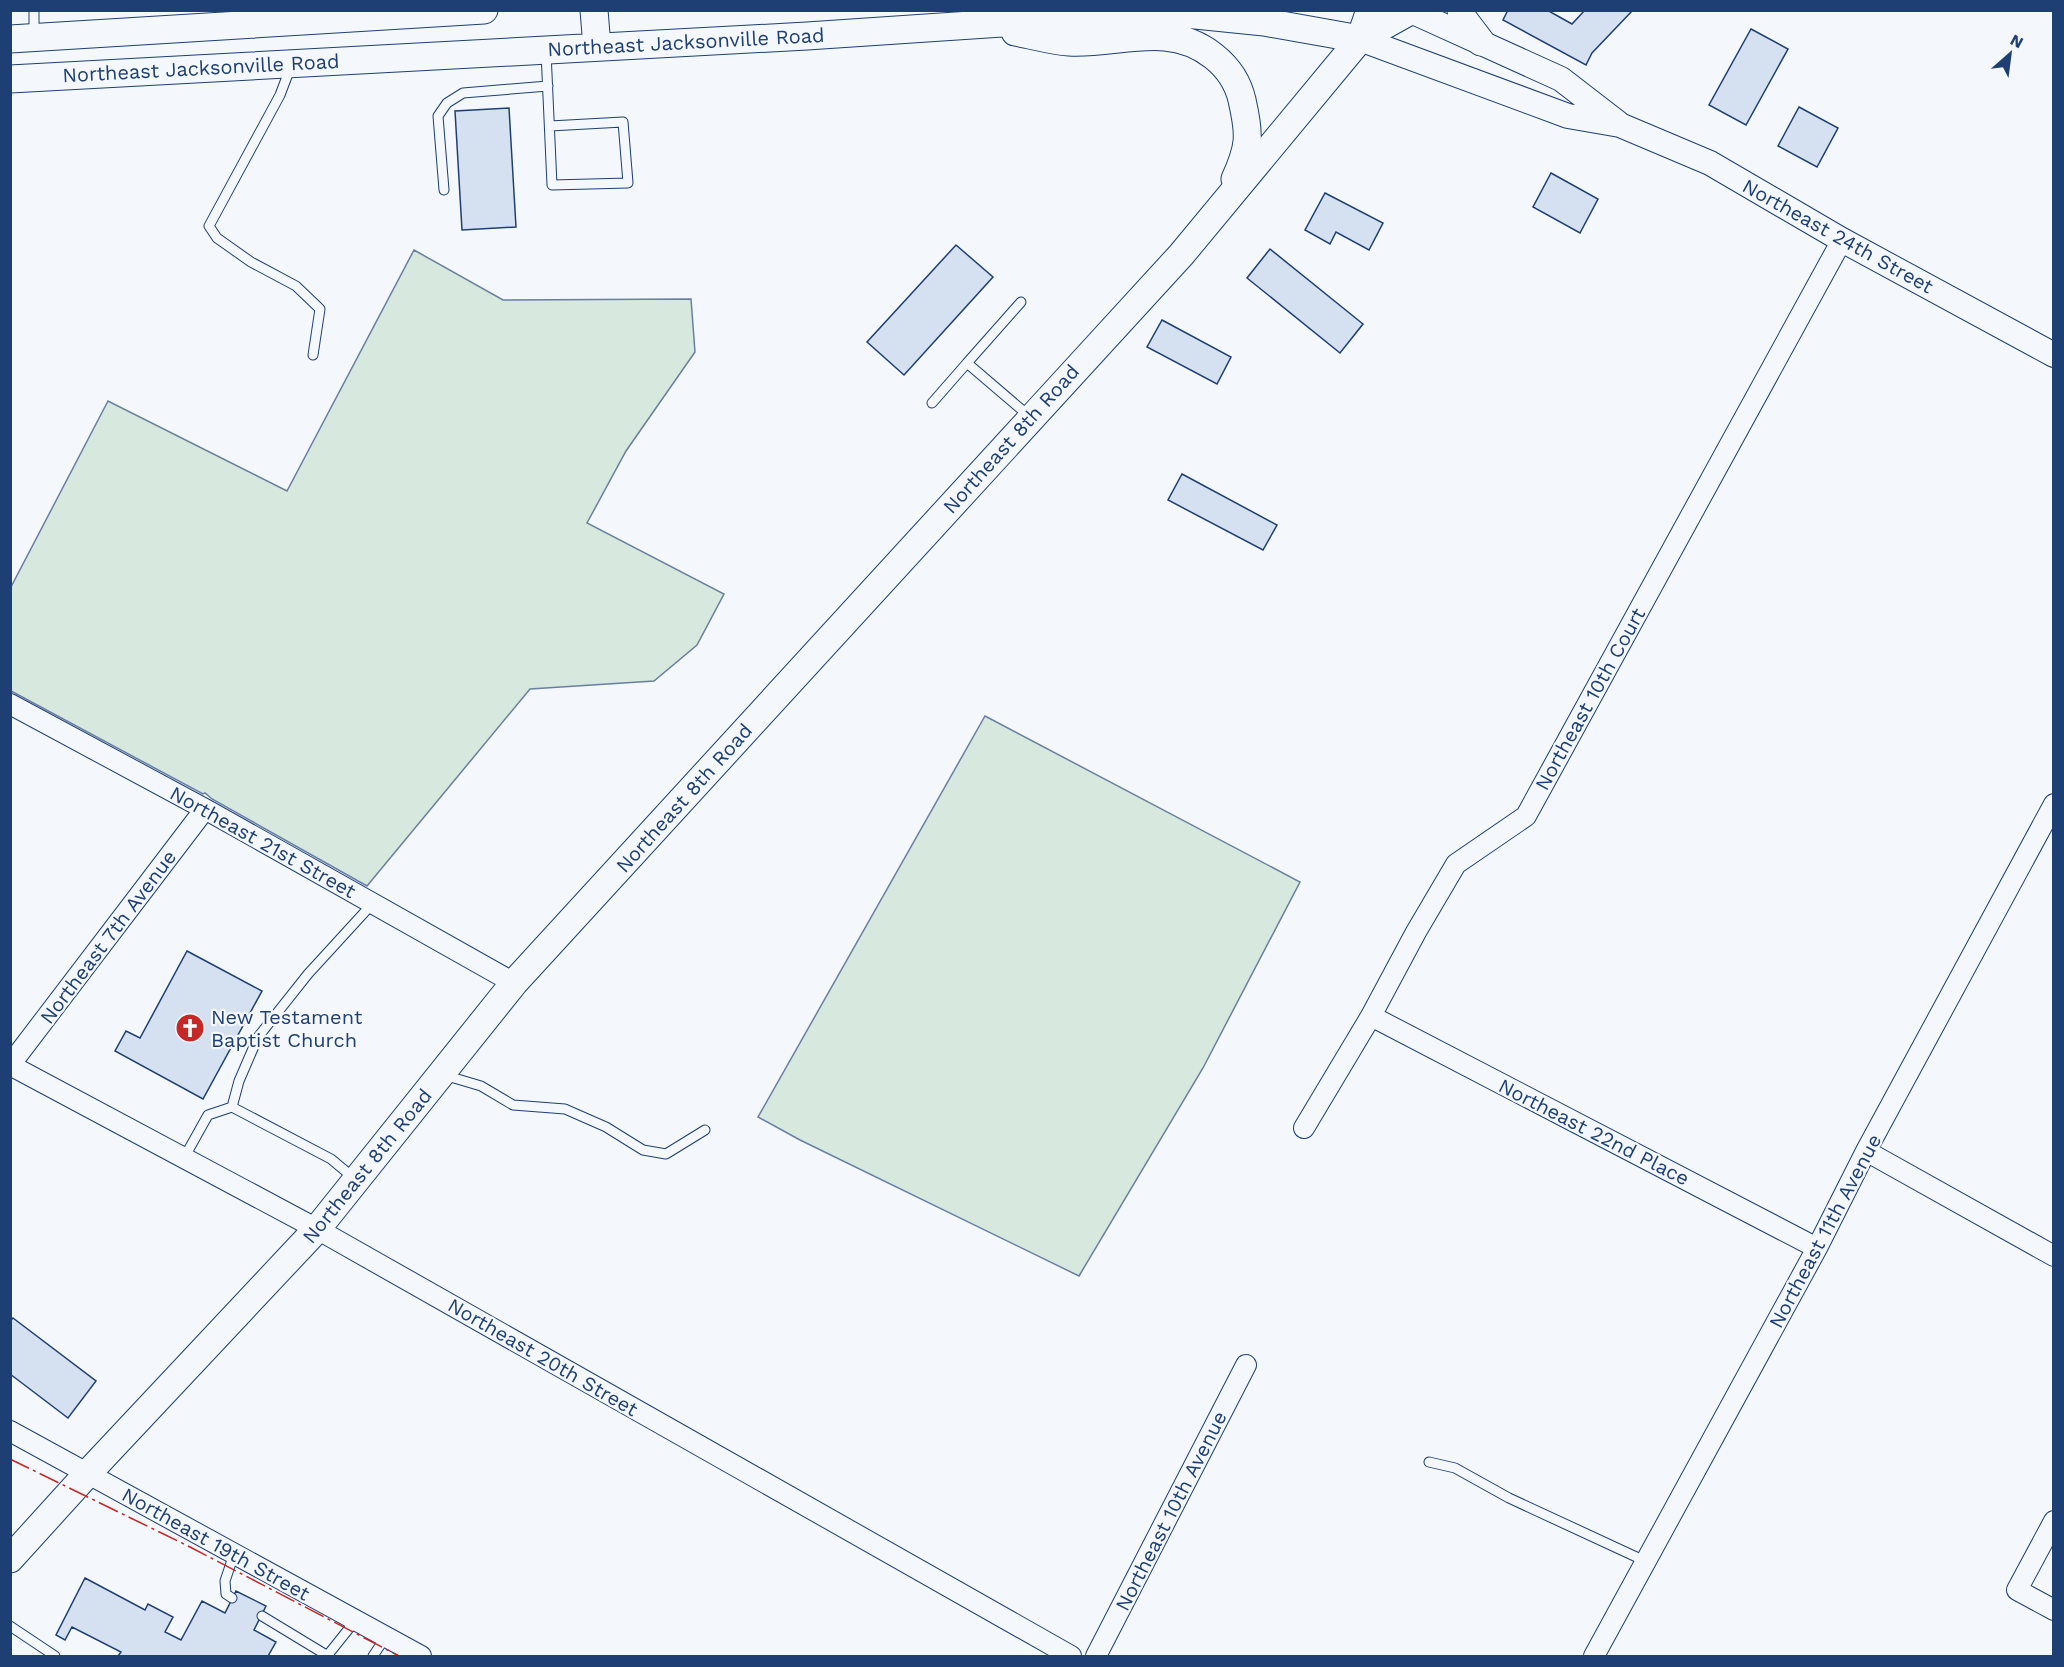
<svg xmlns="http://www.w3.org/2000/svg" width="2064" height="1667" viewBox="0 0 2064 1667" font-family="'Work Sans',sans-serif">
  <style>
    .green { fill: #d7e8df; stroke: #687fa3; stroke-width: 1.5 }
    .building { fill: #d5e0f0; stroke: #1d3f73; stroke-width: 1.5 }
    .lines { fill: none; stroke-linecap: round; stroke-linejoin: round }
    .service-casing { stroke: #1d3f73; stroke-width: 11 }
    .minor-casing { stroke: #1d3f73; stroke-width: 22 }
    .tertiary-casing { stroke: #1d3f73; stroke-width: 26 }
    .secondary-casing { stroke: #1d3f73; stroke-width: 29 }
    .service { stroke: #f4f7fb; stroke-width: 9 }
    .minor { stroke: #f4f7fb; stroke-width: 20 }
    .tertiary { stroke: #f4f7fb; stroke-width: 24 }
    .secondary { stroke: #f4f7fb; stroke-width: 27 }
    .power { stroke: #c62828; stroke-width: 1.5; stroke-dasharray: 21 4.5 3 4.5; stroke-linecap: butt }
    .labels { text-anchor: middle; stroke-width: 4.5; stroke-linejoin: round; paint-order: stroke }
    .street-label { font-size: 20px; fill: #1d3f73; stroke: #f4f7fb }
    .poi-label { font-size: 20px; fill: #1d3f73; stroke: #f4f7fb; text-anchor: start }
  </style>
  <rect width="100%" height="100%" fill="#f4f7fb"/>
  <path class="green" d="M414,250L503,300L691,299L695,352L626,451L587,523L724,594L697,645L654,681L530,689L367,886L212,799L205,793L203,794L11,691V587L108,401L287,491Z
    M985,716L1300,882L1203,1068L1079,1276L800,1140L758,1117Z"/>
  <path class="building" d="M1508,10H1547L1572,24L1585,10H1633L1592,53L1586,65L1503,20Z
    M1751,29L1788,49L1746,125L1709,105Z
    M1799,107L1838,128L1817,167L1778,146Z
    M509,108L516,227L462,230L455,111Z
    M1551,173L1598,199L1580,233L1533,207Z
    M1325,193L1383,223L1369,250L1336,232L1330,244L1305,230Z
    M956,245L993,277L904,375L867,342Z
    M1270,249L1363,324L1340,353L1247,278Z
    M1162,320L1231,357L1217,384L1147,347Z
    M1182,474L1277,525L1263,550L1168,500Z
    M187,951L262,991L203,1099L115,1051L126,1031L140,1038Z
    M13,1318L96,1381L68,1418L10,1374V1321Z
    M85,1578L145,1610L148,1604L173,1617L165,1632L181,1640L202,1601L225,1613L236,1591L266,1606L254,1630L276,1642L268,1656H118L121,1652L72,1627L65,1640L56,1635Z"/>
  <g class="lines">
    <g class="service-casing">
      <path id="service" d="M34,35V10
        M546,52L552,185L628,183L623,122L550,126
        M291,66L280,95L209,226L217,238L251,262L296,286L320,309L313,355
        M444,190L438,116L447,103L463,93L548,86
        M1021,302L967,363L1029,416
        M932,403L967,363
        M444,1075L481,1086L513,1105L565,1109L606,1127L643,1150L666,1154L705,1130
        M232,1107L239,1081L258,1037L308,974L373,903
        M184,1158L208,1115L232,1107L331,1159L355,1179
        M1429,1462L1455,1468L1509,1498L1645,1561
        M232,1598L226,1594L225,1581L234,1554
        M262,1616L328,1656
        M10,1626L55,1656
        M327,1656L355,1621
        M373,1656L385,1638"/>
    </g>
    <g class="minor-casing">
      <path id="minor" d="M10,704L205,809L514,983
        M1371,1016L1817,1248
        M10,1065L317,1229L1071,1656
        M10,1065L205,809
        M1304,1128L1371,1016L1416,932L1456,864L1526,816L1842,240
        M1866,1151L2054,1256
        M10,1431L421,1656
        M2054,1521L2017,1590L2054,1610
        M1096,1656L1246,1365
        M1594,1656L1817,1248L1866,1151L2054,804"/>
    </g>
    <g class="tertiary-casing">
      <path id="tertiary" d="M1411,11L1561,79L1618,123
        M1360,39L1568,116L1620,125L1710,163L1842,240L2054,355"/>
    </g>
    <g class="secondary-casing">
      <path id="secondary" d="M594,10L597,47
        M1461,10L1462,17L1481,42
        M1015,32C1033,35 1051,41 1069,42C1100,44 1135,34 1165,37C1201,40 1234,65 1242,100C1250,135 1250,146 1235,179
        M10,39L484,10
        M1360,39L1412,10
        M10,79L807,36L1166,12L1264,22L1360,39
        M10,1559L88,1473L317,1229L514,983L1181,255L1360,39L1370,10"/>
    </g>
    <use href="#service" class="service"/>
    <use href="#minor" class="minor"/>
    <use href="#tertiary" class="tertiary"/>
    <use href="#secondary" class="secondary"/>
    <path class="power" d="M10,1459L190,1547L399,1656"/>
  </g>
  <defs>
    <g id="church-disc" transform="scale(1.5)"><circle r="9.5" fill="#c62828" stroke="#f4f7fb"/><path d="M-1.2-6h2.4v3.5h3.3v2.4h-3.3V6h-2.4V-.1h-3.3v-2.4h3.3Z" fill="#fff"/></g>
  </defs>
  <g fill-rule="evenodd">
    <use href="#church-disc" x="190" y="1028"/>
  </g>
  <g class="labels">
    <g class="street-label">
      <text transform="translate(686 42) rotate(-3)" y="7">Northeast Jacksonville Road</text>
      <text transform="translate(201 68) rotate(-3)" y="7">Northeast Jacksonville Road</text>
      <text transform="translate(1838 236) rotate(29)" y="7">Northeast 24th Street</text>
      <text transform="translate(1011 439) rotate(-48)" y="7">Northeast 8th Road</text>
      <text transform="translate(1590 699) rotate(-61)" y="7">Northeast 10th Court</text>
      <text transform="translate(684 798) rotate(-48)" y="7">Northeast 8th Road</text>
      <text transform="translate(263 842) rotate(29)" y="7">Northeast 21st Street</text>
      <text transform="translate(108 937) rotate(-53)" y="7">Northeast 7th Avenue</text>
      <text transform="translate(1594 1132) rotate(27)" y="7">Northeast 22nd Place</text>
      <text transform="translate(367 1166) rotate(-51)" y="7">Northeast 8th Road</text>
      <text transform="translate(1825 1231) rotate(-62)" y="7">Northeast 11th Avenue</text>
      <text transform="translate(543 1357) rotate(30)" y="7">Northeast 20th Street</text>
      <text transform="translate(1171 1511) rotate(-63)" y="7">Northeast 10th Avenue</text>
      <text transform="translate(216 1544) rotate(29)" y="7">Northeast 19th Street</text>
    </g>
    <g class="poi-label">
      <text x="211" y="1024">New Testament<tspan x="211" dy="23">Baptist Church</tspan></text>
    </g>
  </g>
  <rect width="2064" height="1667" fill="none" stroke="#1d3f73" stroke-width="24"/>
  <g transform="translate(2010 54) rotate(28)" stroke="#f4f7fb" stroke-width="4.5" paint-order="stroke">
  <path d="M0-4.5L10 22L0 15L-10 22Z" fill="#1d3f73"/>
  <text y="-9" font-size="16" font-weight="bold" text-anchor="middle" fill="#1d3f73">N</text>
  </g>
</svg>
